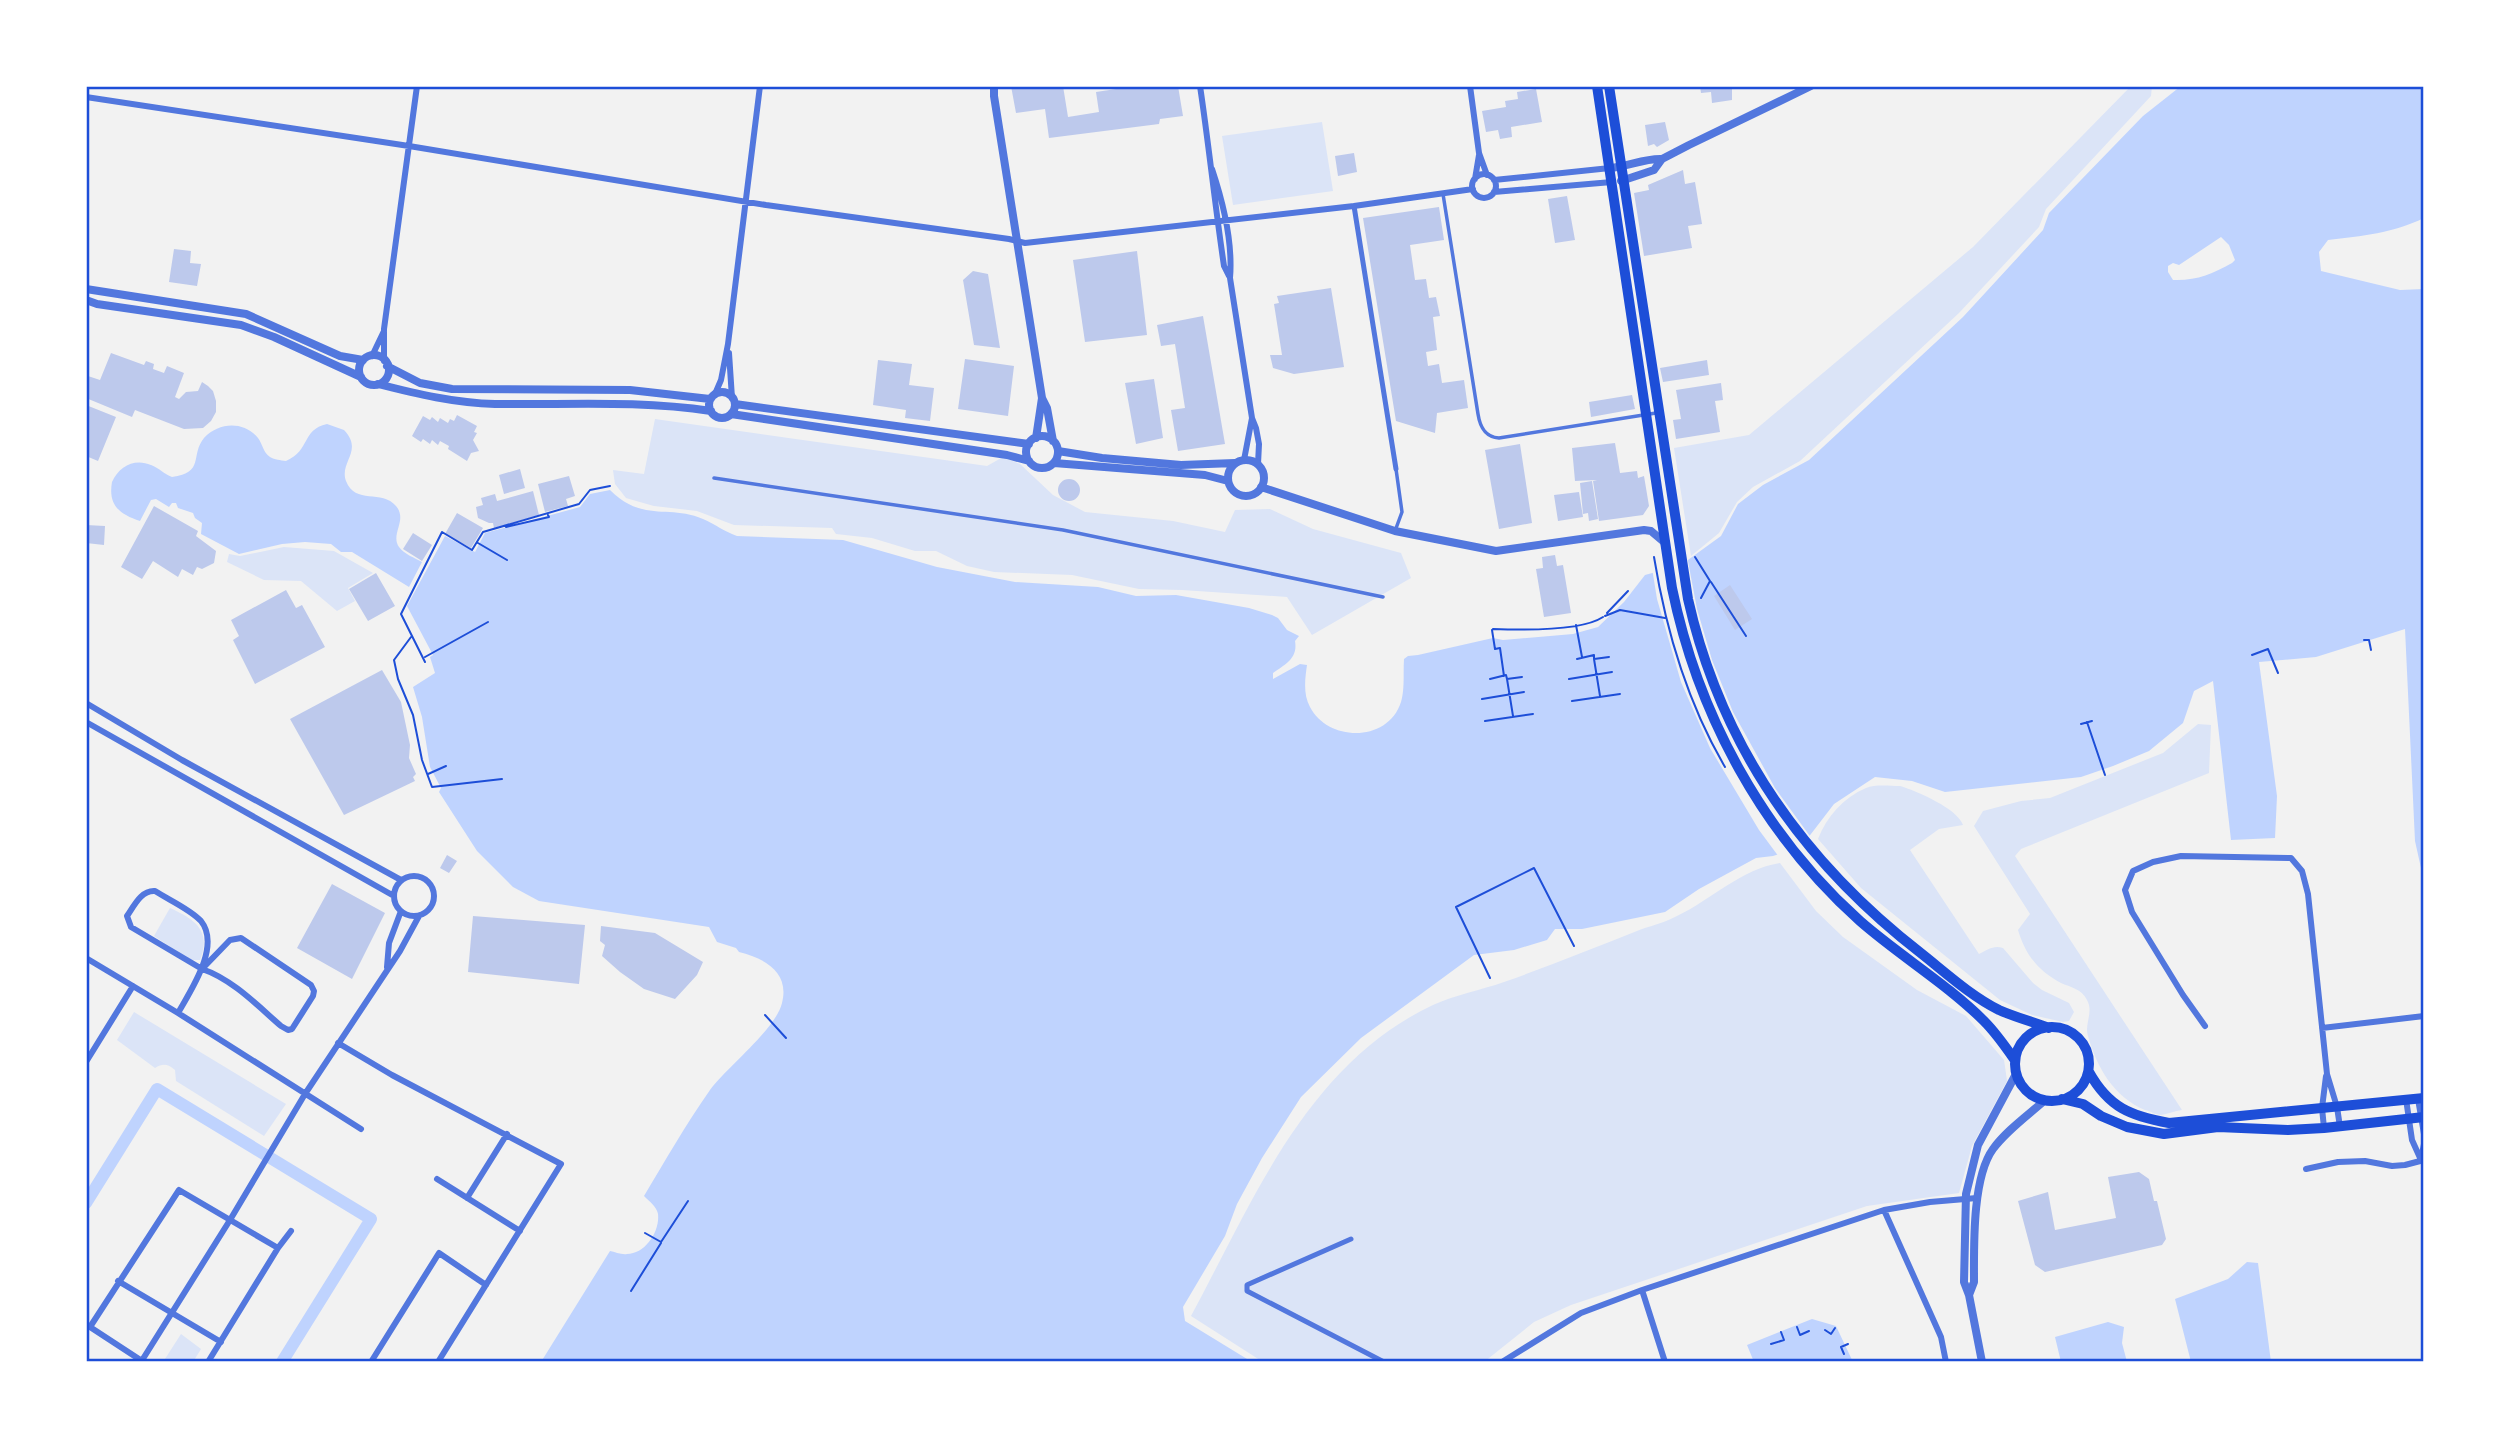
<svg xmlns="http://www.w3.org/2000/svg" width="2510" height="1448" viewBox="0 0 2510 1448" font-family="'Titillium Web',sans-serif">
  <style>
    .green { fill: #dbe4f7 }
    .water { fill: #bfd3fe; fill-rule: evenodd }
    .pier { fill: #f2f2f2 }
    .lines { fill: none; stroke-linecap: round; stroke-linejoin: round }
    .canal { stroke: #bfd3fe; stroke-width: 12 }
    .building { fill: #bdc9ec }
    .path { stroke: #1d4ed8; stroke-width: 2 }
    .service { stroke: #5277de; stroke-width: 3.5 }
    .pedestrian { stroke: #5277de; stroke-width: 5 }
    .minor { stroke: #5277de; stroke-width: 6 }
    .tertiary { stroke: #5277de; stroke-width: 8 }
    .primary { stroke: #1d4ed8; stroke-width: 10 }
    .neatline { fill: none; stroke: #1d4ed8; stroke-width: 2.5 }
  </style>
  <rect width="100%" height="100%" fill="#f2f2f2"/>
  <path class="green" d="M2131,86H2152L2151,96L2046,209L2039,227L1959,313L1800,461L1753,487L1737,502L1719,533L1691,556L1674,448L1749,435L1973,247Z
    M1322,122L1333,191L1233,205L1222,136Z
    M655,419L987,466L1003,457L1020,464L1053,495L1085,512L1173,521L1225,532L1235,510L1270,509L1313,529L1401,553L1411,578L1312,635L1287,597L1182,590L1139,589L1072,575L994,572L967,566L936,551H915L872,538L836,534L832,528L734,525L697,511L654,506L626,498L615,484L613,470L644,474Z
    M284,547L334,551L373,573L348,588L355,601L337,611L301,581L264,580L227,562L229,554L240,556Z
    M2198,724L2211,725L2209,773L2021,849L2015,856L2182,1110C2175,1111 2167,1114 2161,1115C2156,1115 2150,1111 2145,1110C2114,1097 2097,1068 2088,1036C2084,1024 2094,1012 2087,1000C2082,989 2070,987 2061,983C2038,971 2025,954 2018,930L2030,914L1974,826L1983,811L2021,801L2050,798L2163,753Z
    M1900,786C1917,791 1958,809 1963,825L1939,829L1910,850L1979,954C1988,950 1993,945 2003,948L2033,983L2042,990L2069,1003L2074,1012L2069,1021L2063,1022L2032,1015L2000,1000L1861,888L1818,839C1827,816 1843,798 1866,788C1875,784 1890,786 1900,786Z
    M1780,863L1816,911L1843,937L1917,990L1966,1016L2004,1060L2007,1081L1972,1146L1959,1193L1867,1206L1571,1305L1534,1322L1484,1362H1263L1191,1316C1253,1201 1307,1064 1433,1005C1455,995 1481,990 1504,982C1550,966 1596,947 1642,929C1654,925 1666,922 1677,916C1711,900 1741,869 1780,863Z
    M170,908C194,919 212,930 200,960H190L154,936Z
    M134,1012L286,1104L264,1136L176,1081L175,1070C168,1064 163,1063 155,1068L117,1040Z
    M181,1334L201,1349L193,1362H163Z"/>
  <path class="water" d="M2181,86H2424V218C2393,233 2362,236 2328,240L2319,252L2321,271L2400,290L2424,289V902L2421,868L2415,841L2405,629L2316,657L2259,662L2277,796L2275,838L2231,840L2213,681L2194,691L2183,723L2149,751L2113,766L2081,777L1945,792L1912,781L1875,777L1834,804L1801,847L1773,856L1756,858L1699,889L1665,912L1582,929H1555L1547,940L1514,950L1474,955L1361,1038L1301,1097L1262,1158L1237,1204L1225,1236L1183,1307L1185,1321L1252,1362H541L610,1251C615,1252 622,1255 627,1254C645,1254 660,1232 658,1214C657,1207 649,1201 644,1196C665,1161 686,1124 710,1090C727,1067 776,1029 782,1003C790,972 764,958 739,952L736,948L717,942L709,927L539,901L513,887L477,851L439,792L441,788L430,767L422,717L413,687L435,673L430,657L433,655L407,606L445,536L475,552L485,533L580,507L590,494L610,490C643,523 669,504 703,519C715,524 725,532 737,536L843,540L937,567L1015,582L1098,587L1136,596L1176,595L1249,608L1272,615L1278,618L1287,630L1299,636L1295,641C1298,658 1286,664 1273,673V679L1300,664L1307,665C1305,679 1303,694 1310,707C1328,742 1388,743 1401,702C1405,689 1403,672 1404,659L1408,656L1418,655L1493,638L1503,640L1573,634L1598,627L1624,602L1645,575L1681,565L1721,536L1738,504L1763,485L1809,460L1963,317L2043,230L2049,213L2143,116ZM2221,237L2229,245L2235,260L2232,263C2212,274 2196,281 2173,280L2168,272V266L2173,263L2179,265Z
    M327,424L344,430C364,451 339,462 346,481C355,505 382,489 396,506C408,520 390,534 399,547C404,554 415,558 422,562L409,587L352,552H341L331,544L305,542L282,544L239,554L201,534L202,523L195,518L193,513L178,508L176,503H172L169,507L156,499L151,500L140,521C119,514 108,505 112,482C119,466 135,458 151,465C159,468 164,474 172,477C205,473 190,455 204,438C219,422 244,421 258,438C263,445 263,452 270,457C275,460 280,460 286,461C311,450 301,430 327,424Z
    M2247,1262L2258,1263L2271,1362H2191L2175,1299L2228,1279Z
    M1812,1319L1836,1326L1853,1362H1754L1747,1345Z
    M2108,1322L2124,1327L2122,1343L2127,1362H2061L2055,1337Z"/>
  <path class="pier" d="M1687,556L1697,609L1712,660L1733,712L1775,788L1812,839L1798,852L1779,857L1759,830L1710,748L1681,682L1657,599L1652,568L1680,561Z"/>
  <g class="lines">
    <path class="canal" d="M86,1203L157,1089L371,1219L282,1362"/>
  </g>
  <path class="building" d="M1011,86H1063L1068,117L1099,112L1096,92L1136,86H1178L1183,116L1160,119L1159,124L1049,138L1045,109L1016,113Z
    M1700,86H1732V100L1712,103L1711,92L1701,93Z
    M1536,89L1542,122L1511,127L1512,137L1500,139L1498,130L1486,132L1482,111L1506,107L1505,101L1518,99L1517,92Z
    M1665,122L1669,140L1657,147L1654,144L1648,146L1645,125Z
    M1354,153L1357,172L1338,176L1335,156Z
    M1683,170L1685,184L1695,182L1702,224L1688,226L1692,248L1644,256L1634,193L1649,190L1648,185Z
    M1567,196L1575,240L1555,243L1548,199Z
    M1439,207L1444,240L1410,245L1415,280L1426,279L1429,298L1436,297L1440,316L1433,317L1437,350L1426,352L1428,366L1439,364L1442,383L1464,380L1468,408L1437,413L1435,433L1396,421L1363,218Z
    M174,249L191,251L190,263L201,264L197,286L169,282Z
    M1137,251L1147,335L1085,342L1073,260Z
    M973,271L988,274L1000,348L974,345L963,280Z
    M1331,288L1344,367L1294,374L1273,368L1270,355H1282L1274,304L1279,303L1277,296Z
    M1203,316L1225,444L1178,451L1171,410L1185,408L1175,344L1161,346L1157,325Z
    M111,353L144,365L146,361L154,364L153,369L164,373L167,366L184,373L175,397L179,399L186,392L198,391L202,382L208,386L213,391L216,401V412L211,421L203,428L184,429L135,410L132,417L86,398V382L88,376L100,380Z
    M965,359L1014,366L1008,416L958,409Z
    M878,360L912,364L909,385L934,388L930,421L905,418L906,410L873,405Z
    M1707,360L1709,375L1663,382L1660,368Z
    M1154,379L1163,438L1136,444L1125,383Z
    M1721,383L1723,400L1715,401L1720,432L1676,439L1673,420L1681,419L1676,390Z
    M1632,395L1635,409L1591,417L1589,402Z
    M86,405L116,417L98,461L86,456Z
    M457,415L477,426L474,432L477,433L473,440L479,451L471,453L467,461L448,449L449,446L440,441L438,445L432,440L430,444L423,439L421,442L412,436L423,416L430,420L432,417L438,422L440,418L448,423L450,419L454,421Z
    M1615,443L1620,473L1637,471L1638,478L1644,476L1649,506L1643,515L1599,521L1593,481L1597,480L1575,481L1572,448Z
    M1520,444L1532,523L1499,529L1485,450Z
    M520,469L525,488L504,494L499,475Z
    M569,476L575,496L566,499L568,506L545,512L538,484Z
    M1058 490a11 11 0 1 1 22 0a11 11 0 1 1-22 0Z
    M1592,481L1598,519L1589,521L1588,513L1583,514L1580,483Z
    M533,491L539,515L494,528L493,523H489L478,518L476,507L483,505L481,498L495,494L497,501Z
    M1579,492L1583,517L1558,521L1554,495Z
    M154,506L198,531L196,536L216,551L214,563L202,569L197,567L193,575L182,569L178,577L153,561L142,579L121,567Z
    M457,513L483,528L471,548L445,534Z
    M86,525L105,526L104,545L86,543Z
    M413,533L432,545L422,561L403,549Z
    M1555,555L1557,566L1563,565L1571,613L1544,617L1536,569L1543,568L1542,557Z
    M376,573L395,606L368,621L349,589Z
    M1730,585L1752,619L1735,630L1714,596Z
    M286,590L296,608L302,605L325,647L255,684L233,640L239,636L231,620Z
    M382,670L401,702L410,745L409,758L416,774L413,777L415,781L344,815L290,719Z
    M447,855L457,861L449,873L440,868Z
    M332,884L385,913L352,979L297,948Z
    M473,916L585,925L579,984L468,972Z
    M601,926L655,933L703,962L697,975L675,999L644,989L620,972L602,956L605,945L600,941Z
    M2139,1172L2149,1179L2154,1201H2157L2166,1239L2162,1245L2045,1272L2035,1265L2018,1201L2048,1192L2055,1230L2116,1218L2108,1177Z"/>
  <g class="lines">
    <path class="path" d="M506,527L549,517L548,515
      M478,543L507,560
      M1654,557C1666,631 1687,702 1725,767
      M1695,557L1710,581L1701,598
      M1711,582L1746,636
      M1607,613L1628,591
      M1605,616L1620,610L1665,618
      M1576,625L1582,657
      M1493,629C1520,630 1582,631 1603,617
      M1492,630L1495,649L1500,648L1504,676
      M411,637L394,660L398,679L413,715L422,760L432,787L502,779
      M2364,640H2369L2371,650
      M2252,655L2268,649L2278,673
      M425,657L488,622
      M1577,659L1594,655V659L1609,657
      M1594,659L1600,696
      M425,662L401,614L442,532L472,550L483,532L579,504L590,490L610,486
      M1490,679L1506,675L1507,679L1522,677
      M1507,679L1513,716
      M1569,679L1612,672
      M1482,699L1524,692
      M1572,701L1620,694
      M1485,721L1533,714
      M2087,722L2105,775
      M2081,724L2092,721
      M428,774L446,766
      M1490,978L1456,907L1534,868L1574,946
      M765,1015L786,1038
      M645,1233L661,1242L688,1201
      M631,1291L661,1243
      M1797,1327L1800,1335L1809,1331
      M1825,1330L1831,1334L1835,1328
      M1771,1344L1784,1340L1781,1332
      M1844,1354L1841,1347L1848,1344"/>
    <path class="service" d="M1443,194L1478,414C1480,427 1485,437 1499,438L1656,413
      M714,478L1063,530L1383,597
      M1395,531L1402,512L1396,469"/>
    <path class="pedestrian" d="M1354,206L1396,469
      M1351,1239L1249,1284L1247,1285V1291L1384,1362"/>
    <path class="minor" d="M1200,86C1209,146 1215,206 1224,266L1229,276
      M1470,86L1479,153L1487,175
      M86,97L409,146L766,205L1009,239L1025,243L1354,206L1473,189
      M1212,169C1223,202 1233,243 1230,278L1252,418L1256,428L1259,444L1258,464
      M1472 186a12 12 0 1 1 24 0a12 12 0 1 1-24 0Z
      M1475,179L1479,155
      M1494,180L1610,168
      M1494,192L1612,182
      M729,353L732,398
      M372,356L384,331
      M384,361V329L417,86
      M715,394L721,380L728,344L760,86
      M1244,460L1252,418
      M86,703L182,760L401,880
      M86,722L394,896
      M394 896a20 20 0 1 1 40 0a20 20 0 1 1-40 0Z
      M86,958L178,1013L361,1129
      M387,967L389,943L401,911
      M178,1013C191,990 221,946 201,921C190,909 169,900 155,891C141,890 134,906 127,916L131,927L202,969C232,979 258,1006 281,1026L288,1030L292,1029L313,996L314,991L311,985L241,938L230,940L202,969
      M2205,1026L2183,995L2132,912L2125,890L2133,871L2153,862L2181,856L2291,858L2302,871L2308,894L2327,1074L2337,1107L2340,1127
      M2322,1028L2424,1016
      M338,1043L392,1075L561,1164L438,1362
      M86,1062L133,986
      M2406,1099L2412,1140L2421,1160
      M2418,1099L2424,1134
      M2324,1128L2322,1108L2326,1076
      M2421,1159L2424,1144
      M2306,1169L2338,1162L2365,1161L2392,1166L2405,1165L2424,1160
      M437,1179L520,1231
      M467,1198L507,1134
      M1884,1210L1941,1337L1946,1362
      M118,1281L221,1342
      M1642,1290L1665,1362
      M142,1361L90,1327L179,1190L278,1248L291,1231
      M141,1362L230,1220L305,1094L400,951L419,916
      M208,1362L278,1248
      M371,1362L439,1253L486,1285
      M1502,1362L1581,1313L1642,1290L1884,1210L1930,1202L1977,1198"/>
    <path class="tertiary" d="M994,86V96L1042,398L1047,408L1053,441
      M1610,168C1628,167 1644,158 1662,159
      M1621,181L1654,170L1662,159L1689,145L1811,86
      M86,289L246,314L340,356L363,360
      M86,300L97,304L241,325L274,337L361,377
      M359 370a15 15 0 1 1 30 0a15 15 0 1 1-30 0Z
      M387,366L420,383L452,389L630,390L710,399
      M378,384C417,394 455,403 495,404C568,405 638,400 711,411
      M709 405a13 13 0 1 1 26 0a13 13 0 1 1-26 0Z
      M735,404L1029,444
      M731,414L1007,455L1029,461
      M1026 452a16 16 0 1 1 32 0a16 16 0 1 1-32 0Z
      M1036,438L1042,398
      M1058,451L1102,458L1181,465L1235,463
      M1228 478a18 18 0 1 1 36 0a18 18 0 1 1-36 0Z
      M1054,463L1205,475L1228,481
      M1261,487L1395,531L1496,551L1644,530L1651,531L1664,542
      M1969,1295L1974,1282C1974,1247 1972,1178 1993,1149C2006,1131 2027,1116 2044,1101
      M1982,1362L1969,1295L1964,1282L1966,1194L1978,1145L2016,1074"/>
    <path class="primary" d="M1597,86L1672,588C1698,715 1763,834 1860,921C1900,956 1947,984 1984,1021C1996,1033 2005,1046 2014,1059
      M1609,86L1688,599C1721,746 1803,862 1922,954C1946,973 1971,996 1999,1010C2015,1017 2033,1022 2049,1028
      M2015 1064a37 37 0 1 1 74 0a37 37 0 1 1-74 0Z
      M2089,1072C2109,1108 2131,1116 2169,1123L2424,1098
      M2062,1099L2083,1104L2101,1116L2127,1127L2164,1134L2218,1127L2288,1130L2324,1128L2424,1117"/>
  </g>
  <rect width="2510" height="1448" fill="none" stroke="#ffffff" stroke-width="175"/>
  <rect x="88" y="88" width="2334" height="1272" class="neatline"/>
</svg>
